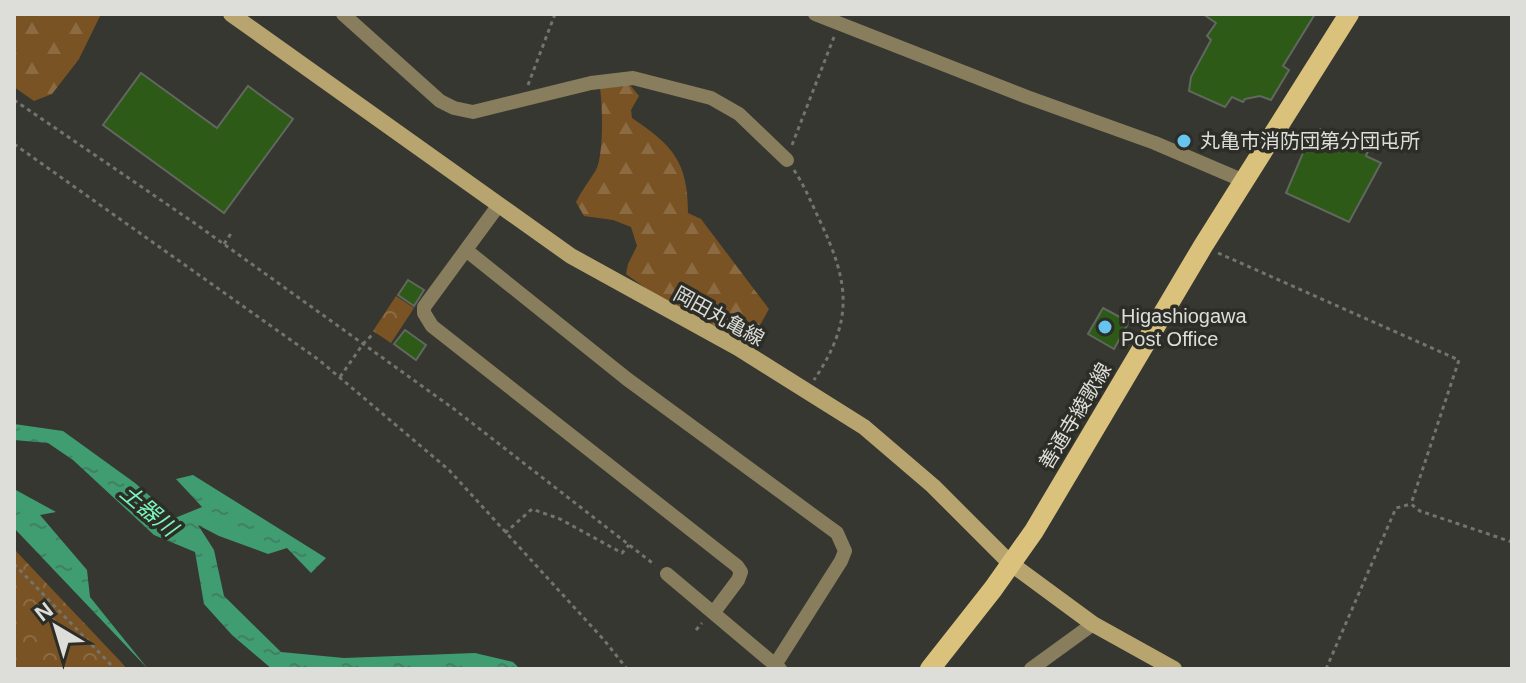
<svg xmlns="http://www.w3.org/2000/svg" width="1526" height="683" viewBox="0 0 1526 683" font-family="Helvetica,'Noto Sans JP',sans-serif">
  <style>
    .forest { fill: url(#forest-firs) }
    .park { fill: url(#park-crowns) }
    .water { fill: url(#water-ripples) }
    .building { fill: #2d5a16; stroke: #626760; stroke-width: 2 }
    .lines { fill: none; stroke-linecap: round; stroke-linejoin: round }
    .path { stroke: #73746e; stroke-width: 3; stroke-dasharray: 4 4; stroke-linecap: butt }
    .street { stroke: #887d5c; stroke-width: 14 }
    .secondary { stroke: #b7a46e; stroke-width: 16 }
    .primary { stroke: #dac27c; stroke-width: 20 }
    .poi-dot { fill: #66c4ef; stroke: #2c2d27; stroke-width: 3 }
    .labels { text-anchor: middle; stroke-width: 7; stroke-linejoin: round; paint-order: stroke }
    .poi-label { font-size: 20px; fill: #ddded9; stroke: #2c2d27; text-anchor: start }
    .street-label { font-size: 20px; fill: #ddded9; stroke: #2c2d27 }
    .water-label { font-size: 22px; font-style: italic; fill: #7af5b9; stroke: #2c2d27 }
  </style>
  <defs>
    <pattern id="forest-firs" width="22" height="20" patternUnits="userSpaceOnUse" patternTransform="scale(2)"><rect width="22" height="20" fill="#7a5324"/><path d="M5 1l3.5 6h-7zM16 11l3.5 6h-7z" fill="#8c6b43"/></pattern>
    <pattern id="park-crowns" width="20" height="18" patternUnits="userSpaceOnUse" patternTransform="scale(2)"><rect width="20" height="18" fill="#7a5324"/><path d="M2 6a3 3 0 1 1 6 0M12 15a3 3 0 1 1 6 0" fill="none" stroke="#8c6b43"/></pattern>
    <pattern id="water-ripples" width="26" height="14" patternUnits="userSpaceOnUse" patternTransform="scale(2)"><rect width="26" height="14" fill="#409c71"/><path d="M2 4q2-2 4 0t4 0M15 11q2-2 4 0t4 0" fill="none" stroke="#418163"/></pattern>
  </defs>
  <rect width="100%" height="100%" fill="#363730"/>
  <path class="forest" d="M14,14H101L79,59L52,94L34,101L14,87Z
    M626,80L639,96L631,110L632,118C672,145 688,161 688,213L701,219L769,309L754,336L743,344L648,290L626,274L628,264L637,246L631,227L613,220L584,216L576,202C582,190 590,180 596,170C604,155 603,100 599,83Z"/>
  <path class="park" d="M396,296L414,308L391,343L373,331Z
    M14,549L121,662L127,669H14Z"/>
  <path class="water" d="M14,424L63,431L135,483L175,518L202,507L176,479L193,475L326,558L311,573L287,548L268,554L219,536L198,525L214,550L224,596L281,652L344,658L475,653L513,662L520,669H272L232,635L204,604L195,552L154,535L73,460L48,443L14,440Z
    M14,489L56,512L40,515L87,570L90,597L148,669L14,528Z"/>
  <path class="building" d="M1203,14H1315L1283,66L1289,70L1271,100L1260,96L1245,99L1243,102L1232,97L1225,107L1189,91L1191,77L1211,40L1207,36L1216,23Z
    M141,73L217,128L248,86L293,119L224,213L103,125Z
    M1320,129L1368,151L1366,156L1381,163L1349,222L1286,193L1308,141L1314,142Z
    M408,280L424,290L414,306L398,295Z
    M1103,308L1129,322L1114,349L1088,334Z
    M405,330L426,345L416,360L394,344Z"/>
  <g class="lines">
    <path class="path" d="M528,85L555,14
      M14,100L193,222L454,409L655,565
      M14,144L319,360L449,470L604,640L627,669
      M792,145L834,37
      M794,170C804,185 811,202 819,219C849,282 855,319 814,380
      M224,244L232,232
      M1218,253L1459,360L1411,504
      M340,377L363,344L374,333
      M505,533L532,509L560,519L622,553L629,545
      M14,564L115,669
      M696,630L702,623
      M1326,669L1396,508L1411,504L1420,511L1512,542"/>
    <path class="street" d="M343,14L440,101L454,108L473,112L591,83L633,78L711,98L739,114L787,160
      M815,14L1027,97L1155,143L1244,181
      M498,206L424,307V313L432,326L737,566L741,572L738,580L714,612
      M466,250L627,379L837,533L845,551L841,561L775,665
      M667,574L780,669
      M1031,669L1093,624"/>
    <path class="secondary" d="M231,14L571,256L738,348L864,427L933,486L1010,563L1093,624L1174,669"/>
    <path class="primary" d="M930,669L993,589L1034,531L1203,246L1349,14"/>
  </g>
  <g class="poi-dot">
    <circle cx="1184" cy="141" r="8"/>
    <circle cx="1105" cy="327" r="8"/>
  </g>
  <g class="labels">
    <g class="poi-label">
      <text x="1200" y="148">丸亀市消防団第分団屯所</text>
      <text x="1121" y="323">Higashiogawa<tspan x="1121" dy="23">Post Office</tspan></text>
    </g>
    <g class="street-label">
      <text transform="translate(719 316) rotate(29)" y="7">岡田丸亀線</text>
      <text transform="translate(1075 416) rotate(-59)" y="7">善通寺綾歌線</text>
    </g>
    <g class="water-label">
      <text transform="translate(149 510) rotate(40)" y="8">土器川</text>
    </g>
  </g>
  <rect width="1526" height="683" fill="none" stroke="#ddded9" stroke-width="32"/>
  <g transform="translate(56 627) rotate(322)" stroke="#2c2d27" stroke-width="6" paint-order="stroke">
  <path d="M0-6L14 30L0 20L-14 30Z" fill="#ddded9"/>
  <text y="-12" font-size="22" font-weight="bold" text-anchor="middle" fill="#ddded9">N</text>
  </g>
</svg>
